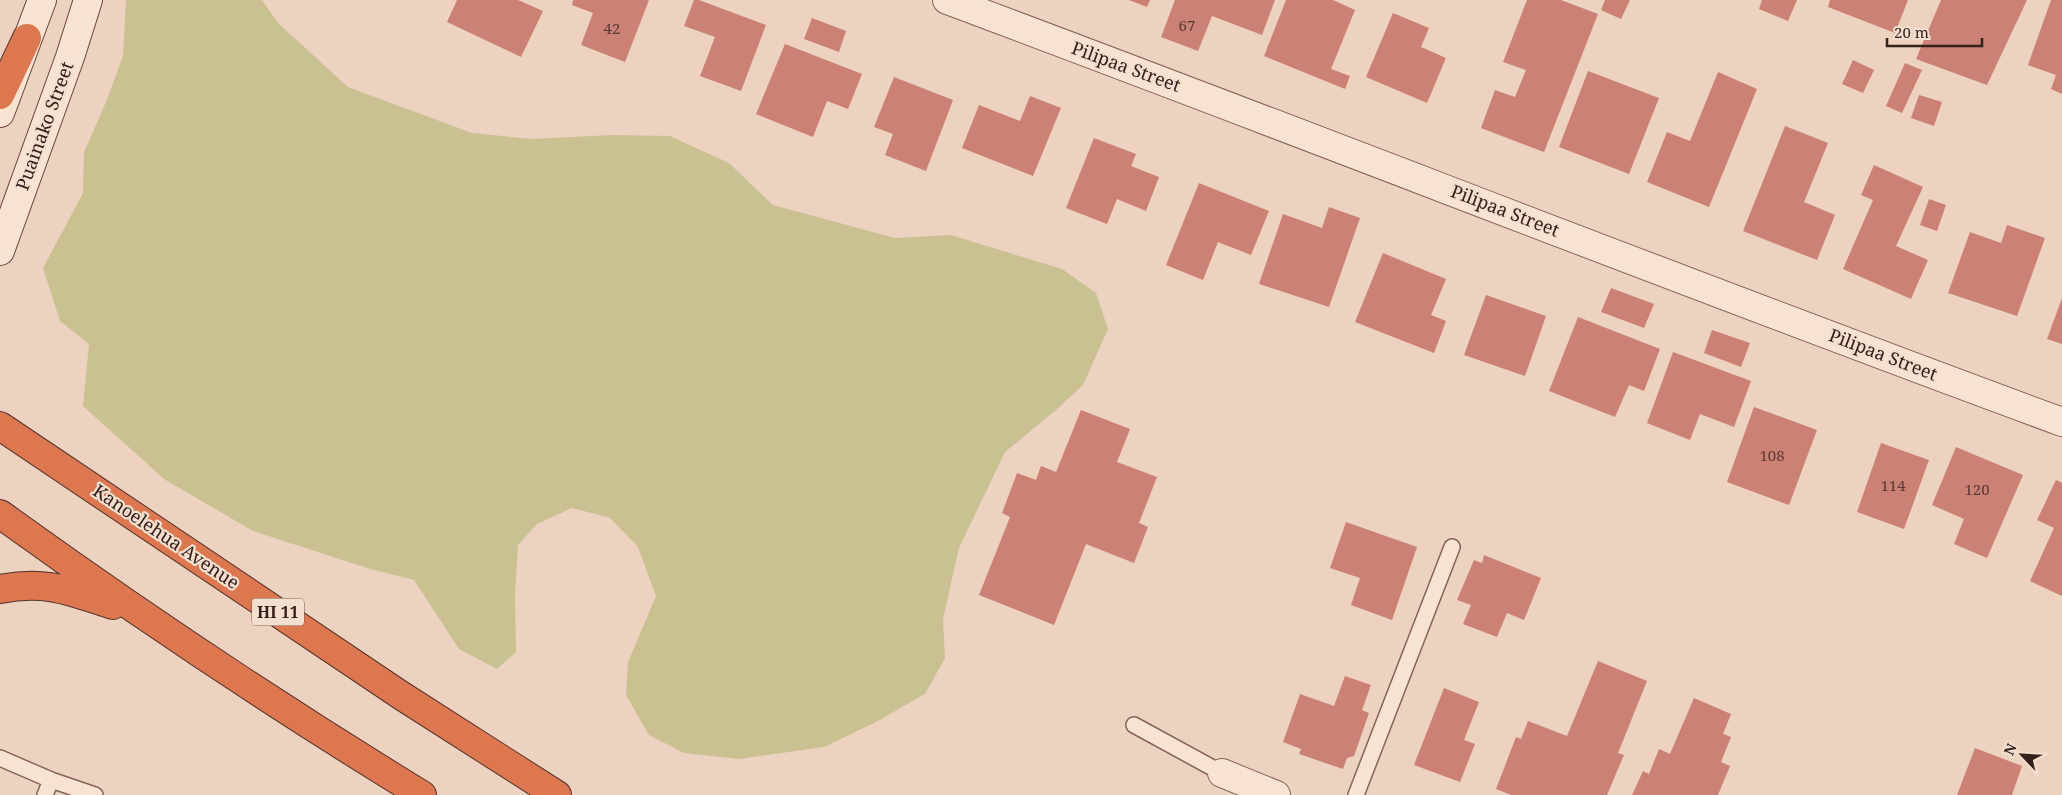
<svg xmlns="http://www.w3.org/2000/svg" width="2062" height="795" viewBox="0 0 2062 795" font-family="'Noto Serif',serif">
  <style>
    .green { fill: #cac193 }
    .building { fill: #cb8175 }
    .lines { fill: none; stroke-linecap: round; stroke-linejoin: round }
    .lane-casing { stroke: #856358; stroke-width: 18 }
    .street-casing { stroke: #856358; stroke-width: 30 }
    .secondary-casing { stroke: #67453b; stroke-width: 30 }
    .highway-casing { stroke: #53332c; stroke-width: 30 }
    .lane { stroke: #f8e2d2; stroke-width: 15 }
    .street { stroke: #f8e2d2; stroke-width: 28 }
    .secondary { stroke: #f8e2d2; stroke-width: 28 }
    .highway { stroke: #dc774f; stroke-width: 28 }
    .labels { text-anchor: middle; stroke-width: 4.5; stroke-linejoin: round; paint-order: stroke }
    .number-label { font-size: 15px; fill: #5a3932 }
    .shield { fill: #f4dfce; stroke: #6e5a51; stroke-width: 1 }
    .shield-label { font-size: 16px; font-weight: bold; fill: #35211c }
    .street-label { font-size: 18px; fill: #35211c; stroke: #f4dfce }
  </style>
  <rect width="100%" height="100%" fill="#edd2bf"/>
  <path class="green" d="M126,0H262L278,23L348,87L472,133L531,139L613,135L670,136L729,163L773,205L895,238L951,235L1062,269L1096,293L1108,329L1083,385L1056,410L1005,452L959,548L943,619L945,658L925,694L876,722L824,747L739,759L684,753L649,735L626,695L628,662L656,596L638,547L610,518L572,508L537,524L518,545L515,594L516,652L497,669L459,649L414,580L370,569L253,531L164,479L83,406L89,344L60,321L43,268L83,193L84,152L106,102L123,56Z"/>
  <path class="building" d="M457,0H518L543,11L521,57L447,22Z
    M573,0H649L625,62L581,45L593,13L572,5Z
    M694,0H699L766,25L741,91L700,76L715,37L684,26Z
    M1129,0H1150L1147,7Z
    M1175,0H1275L1262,35L1212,16L1198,51L1161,37Z
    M1286,0H1333L1355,10L1331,69L1350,76L1345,89L1264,56Z
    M1527,0H1561L1598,14L1544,152L1481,128L1495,90L1515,97L1526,70L1503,62Z
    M1605,0H1630L1621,19L1601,10Z
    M1762,0H1797L1788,21L1759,9Z
    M1830,0H1908L1895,33L1828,7Z
    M1941,0H2027L1987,85L1916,59Z
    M2051,0H2062V94L2051,89L2056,75L2028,65Z
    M1393,13L1429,28L1421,47L1446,58L1427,103L1366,77Z
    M812,18L846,31L839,52L804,39Z
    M785,44L862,74L848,109L827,101L813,137L756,114Z
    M1853,60L1874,70L1863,93L1842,84Z
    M1905,63L1922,70L1902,113L1886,106Z
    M1588,71L1659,98L1629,174L1559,147Z
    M1718,72L1757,89L1709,207L1647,182L1667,132L1690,141Z
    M894,77L953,100L926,171L885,155L893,134L874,127Z
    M1919,95L1942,102L1934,126L1911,118Z
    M1030,96L1061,108L1033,176L962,148L979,105L1020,121Z
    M1785,126L1828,143L1804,202L1835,215L1817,260L1743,231Z
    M1094,138L1136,154L1131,166L1159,177L1146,211L1117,199L1107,224L1066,208Z
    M1874,165L1923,187L1896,246L1928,260L1911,299L1843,269L1873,200L1861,195Z
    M1199,183L1269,211L1251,255L1218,242L1203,280L1166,265Z
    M1929,199L1946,205L1937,231L1920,225Z
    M1329,207L1360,218L1329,307L1259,284L1283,214L1322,228Z
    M2007,225L2045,238L2017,316L1948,293L1970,232L2001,243Z
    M1383,253L1446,279L1431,315L1446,321L1434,353L1355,322Z
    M1611,288L1654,304L1644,328L1601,312Z
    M1486,295L1546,316L1525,376L1464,355Z
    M2062,298V344L2047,339Z
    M1578,317L1660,349L1644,391L1629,385L1615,417L1549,391Z
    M1712,330L1750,343L1741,367L1704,353Z
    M1673,352L1751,381L1734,427L1700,414L1690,440L1647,423Z
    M1754,407L1817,430L1789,505L1727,482Z
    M1081,410L1130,429L1117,462L1157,477L1139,523L1148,527L1134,563L1086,544L1054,625L979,595L1010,517L1002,513L1017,473L1036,480L1041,466L1056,472Z
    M1881,443L1929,460L1904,529L1857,512Z
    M1956,447L2023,475L1987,558L1954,544L1964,519L1932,505Z
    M2056,480L2062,483V596L2030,581L2054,528L2037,520Z
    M1346,522L1417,547L1392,620L1351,605L1360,578L1330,568Z
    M1484,555L1541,578L1524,620L1507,613L1497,637L1463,624L1471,605L1457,600L1474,560L1482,563Z
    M1598,661L1647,681L1618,753L1624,755L1607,795H1511L1496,789L1516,737L1521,739L1528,721L1567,736Z
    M1345,676L1371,685L1362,710L1369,713L1354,756L1347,758L1343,769L1299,754L1301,749L1283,742L1300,694L1334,706Z
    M1444,688L1479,702L1464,740L1475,744L1460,782L1414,765Z
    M1694,698L1731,714L1723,734L1731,737L1721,762L1730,766L1718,795H1632L1643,771L1649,774L1659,749L1670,754Z
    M1975,748L2022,766L2012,795H1957Z"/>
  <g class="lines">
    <g class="lane-casing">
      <path id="lane" d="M1134,725L1222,773
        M0,758L51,780L95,795
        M45,795L51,780
        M1356,795L1452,547"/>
    </g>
    <g class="street-casing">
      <path id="street" d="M947,0C1320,139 1689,285 2062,422
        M1222,773L1276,795"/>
    </g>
    <g class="secondary-casing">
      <path id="secondary" d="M0,113L42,0
        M0,251L70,57L88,0"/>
    </g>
    <g class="highway-casing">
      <path id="highway" d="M0,95L27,38
        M0,426L402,696L557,795
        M0,514C137,613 278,707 422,795
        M0,589C46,580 70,591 113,605"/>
    </g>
    <use href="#lane" class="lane"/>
    <use href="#street" class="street"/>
    <use href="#secondary" class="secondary"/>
    <use href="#highway" class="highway"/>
  </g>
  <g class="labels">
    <g class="number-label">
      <text x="1187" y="31">67</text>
      <text x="612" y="34">42</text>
      <text x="1772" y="461">108</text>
      <text x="1893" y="491">114</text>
      <text x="1977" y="495">120</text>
    </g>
    <rect class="shield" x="252" y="598.5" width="52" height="27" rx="4"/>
    <g class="shield-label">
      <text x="278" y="618">HI 11</text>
    </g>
    <g class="street-label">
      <text transform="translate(1126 67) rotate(20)" y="6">Pilipaa Street</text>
      <text transform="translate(45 126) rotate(-70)" y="6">Puainako Street</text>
      <text transform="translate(1505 211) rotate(21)" y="6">Pilipaa Street</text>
      <text transform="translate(1883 355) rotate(21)" y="6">Pilipaa Street</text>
      <text transform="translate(166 537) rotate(34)" y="6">Kanoelehua Avenue</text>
    </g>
  </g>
  <g transform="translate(2022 755) rotate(295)" stroke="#f4dfce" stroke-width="4" paint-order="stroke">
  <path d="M0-4L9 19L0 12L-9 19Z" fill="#35211c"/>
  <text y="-8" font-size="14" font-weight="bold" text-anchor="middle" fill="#35211c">N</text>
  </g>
  <path d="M1887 38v8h95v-8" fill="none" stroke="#35211c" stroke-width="2.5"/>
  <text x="1894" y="38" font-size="15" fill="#35211c" stroke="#f4dfce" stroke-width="4" paint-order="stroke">20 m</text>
</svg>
